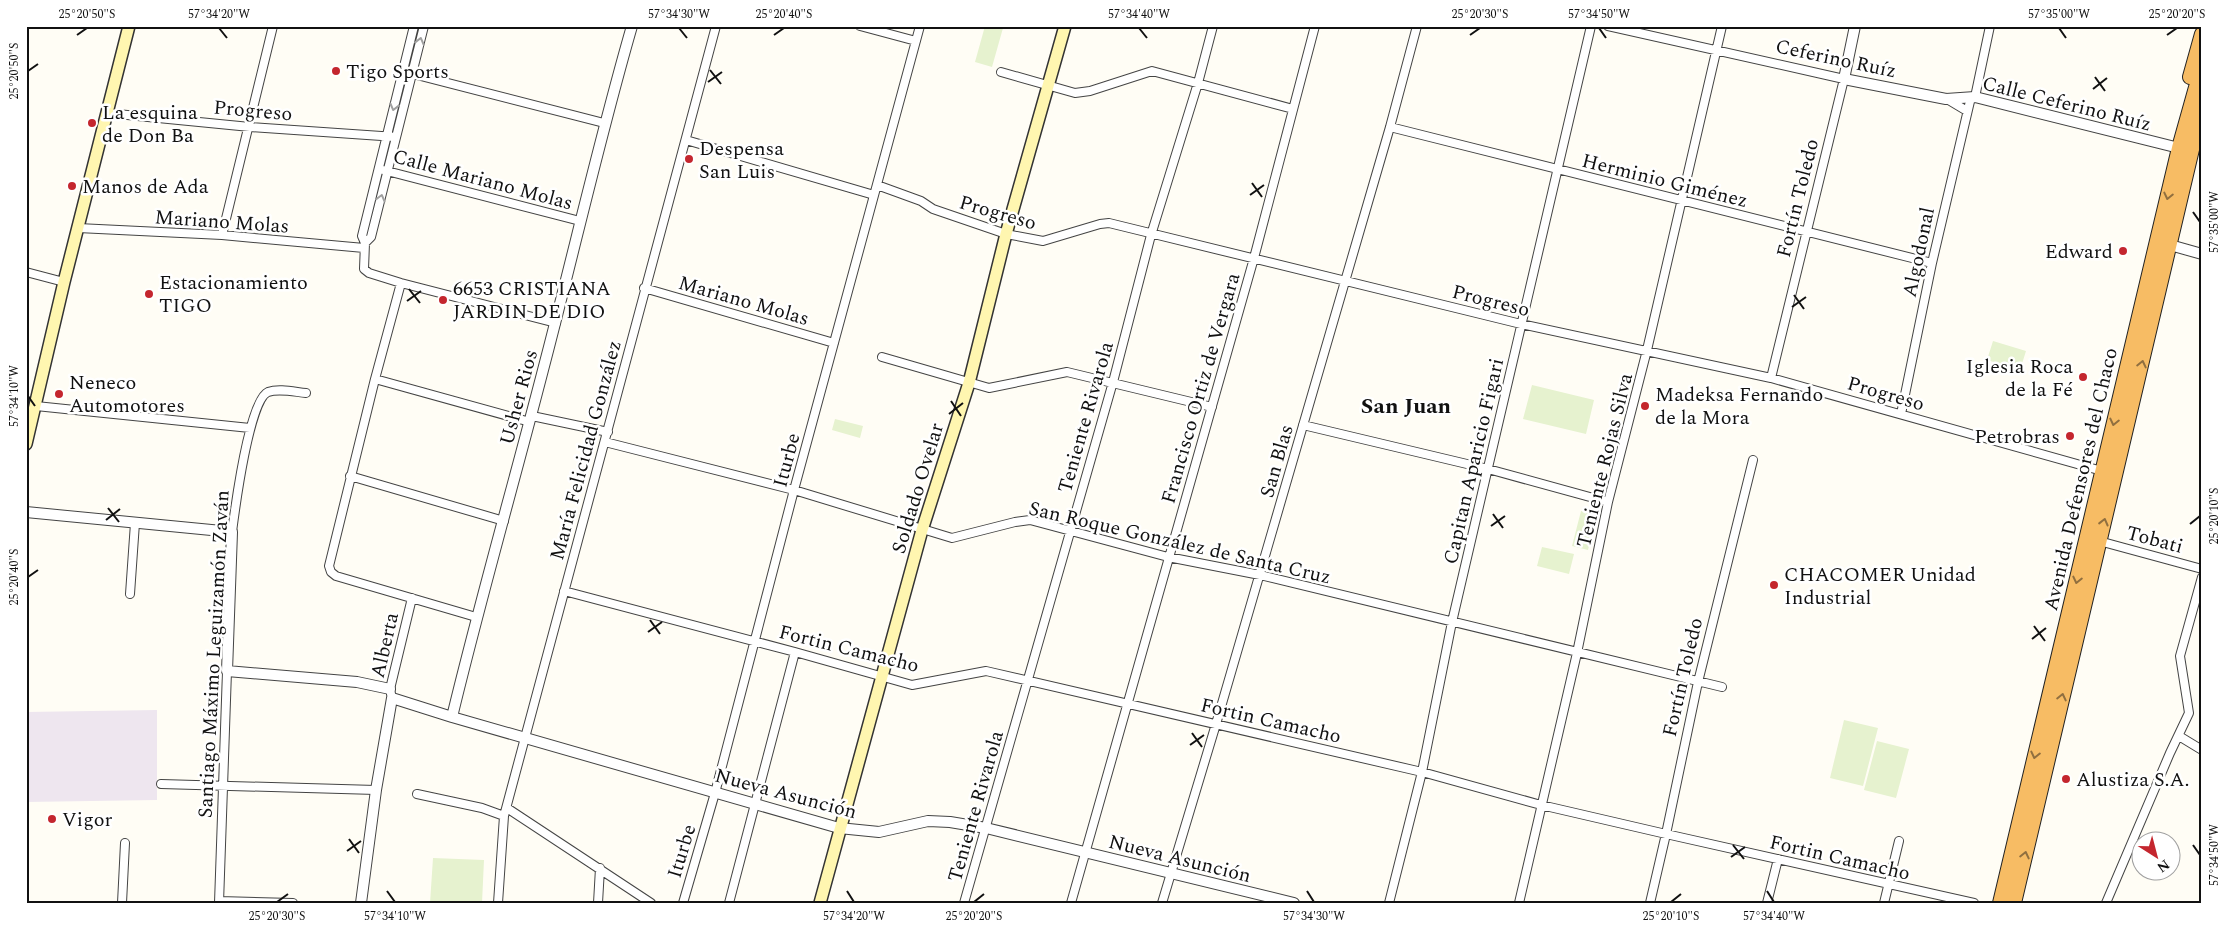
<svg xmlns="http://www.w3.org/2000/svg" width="2228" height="929" viewBox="0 0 2228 929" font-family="Spectral,serif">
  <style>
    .industrial { fill: #eee6ef }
    .pitch { fill: #e6f2cf }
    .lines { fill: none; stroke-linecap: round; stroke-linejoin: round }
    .minor-casing { stroke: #444; stroke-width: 10 }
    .tertiary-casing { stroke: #444; stroke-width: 12 }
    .secondary-casing { stroke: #333; stroke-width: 14 }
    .trunk-casing { stroke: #222; stroke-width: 16 }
    .minor { stroke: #fff; stroke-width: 8 }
    .tertiary { stroke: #fff; stroke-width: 10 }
    .secondary { stroke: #fff6b0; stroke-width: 11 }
    .trunk { stroke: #f7bc64; stroke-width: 14 }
    .oneway { stroke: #a0a0a0 }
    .oneway2 { stroke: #906f3f }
    .ticks { fill: none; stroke: #111; stroke-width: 2 }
    .poi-dot { fill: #c4262e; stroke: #fff; stroke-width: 2 }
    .labels { text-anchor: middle; stroke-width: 5; stroke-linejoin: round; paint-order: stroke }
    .street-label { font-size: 20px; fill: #111; stroke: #fff }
    .poi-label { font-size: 20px; fill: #111; stroke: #fff; text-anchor: start }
    .quarter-label { font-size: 22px; font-weight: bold; fill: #111; stroke: #fff }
    .neatline { fill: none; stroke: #111; stroke-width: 2 }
    .ticks-label { font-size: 12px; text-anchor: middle; fill: #111 }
  </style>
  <rect width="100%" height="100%" fill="#fffdf5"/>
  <path class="industrial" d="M157,710V800L26,802V712Z"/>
  <path class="pitch" d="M985,26L1003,28L992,67L975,62Z
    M1993,341L2026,351L2020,370L1987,360Z
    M1532,385L1594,400L1586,434L1523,419Z
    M835,419L863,426L860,438L832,430Z
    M1581,511L1597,514L1588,550L1572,546Z
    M1542,547L1574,554L1569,574L1537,566Z
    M1844,720L1878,728L1863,786L1830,778Z
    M1877,741L1909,749L1896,798L1864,790Z
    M433,858L484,860L482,903H430Z"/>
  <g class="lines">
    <g class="minor-casing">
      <path id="minor" d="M414,26L362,236L365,243L364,269L369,273L401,283L556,323
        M860,26L916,41
        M1608,26L1844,79L1771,378
        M1001,72L1075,93L1090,91L1152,71L1293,109
        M409,73L604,123
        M1975,97L1990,26
        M1947,99L1967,111
        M107,113L250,127L396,137
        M1390,127L1932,263
        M686,140L874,195
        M383,170L580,221
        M877,185L921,201L933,209L1006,234L1043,241L1100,224L1109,223L1521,324L1771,378L2102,471
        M78,228L222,235L364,248
        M222,235L273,26
        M365,243L371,237L424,26
        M26,272L64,282
        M401,283L375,379L329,566L331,572L336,576L476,617
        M644,288L834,343
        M882,357L989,388L1067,372L1212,407
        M375,379L530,422
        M36,406L250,428
        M1901,414L1932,263L1971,97
        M532,416L608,432
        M1303,425L1488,469L1608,502
        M605,442L794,490L952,538L1015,522L1030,520L1168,557L1260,575L1722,687
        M350,476L504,521
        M232,532C235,509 249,400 268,392C279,388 295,392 306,393
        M2099,541L2202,569
        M564,591L795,652L912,685L986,671L1422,772L1541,805L1666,834L1974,903
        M130,594L135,523
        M391,694L390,689L412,598
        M2179,736L2202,750
        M161,784L376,790
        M417,794L482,808L504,816
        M507,808L651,903
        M219,901L293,903
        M122,903L125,843
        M219,903L227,671
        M498,903L504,816L716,26
        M598,903L600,868
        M683,903L715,793L794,490L920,26
        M729,903L795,652
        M964,903L1113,382L1151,235L1198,83L1213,26
        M1071,903L1254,258L1315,26
        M1162,903L1216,724L1390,127L1417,26
        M1389,903L1422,772L1452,622L1591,26
        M1519,903L1577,653L1608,502L1647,350L1722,26
        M1650,903L1666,834L1698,682L1753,460
        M1767,903L1778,859
        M1884,903L1899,841
        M2106,903L2170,753L2189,713L2180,656L2202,577"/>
    </g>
    <g class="tertiary-casing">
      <path id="tertiary" d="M1855,26L1844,79L1946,99L1975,97L2179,148
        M2170,245L2202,254
        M26,512L232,532L227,671L357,682L390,689
        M452,717C480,601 513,486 543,370C573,256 599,140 632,26
        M361,903L376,790L392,698L452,717L839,828L879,832L928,821L950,822L986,828L1294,903"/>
    </g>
    <g class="secondary-casing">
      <path id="secondary" d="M26,444L64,282L129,26
        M820,903L922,530L969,383L1006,234L1065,26"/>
    </g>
    <g class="trunk-casing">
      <path id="trunk" d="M2190,77L2202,34
        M2000,903L2179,148L2202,66
        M2014,903L2202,107"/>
    </g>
    <use href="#minor" class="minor"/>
    <use href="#tertiary" class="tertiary"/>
    <use href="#secondary" class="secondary"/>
    <use href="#trunk" class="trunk"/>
  </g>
  <defs><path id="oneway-chevron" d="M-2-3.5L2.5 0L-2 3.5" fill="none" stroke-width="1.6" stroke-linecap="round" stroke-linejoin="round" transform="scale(1.25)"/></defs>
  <g class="oneway">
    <use href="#oneway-chevron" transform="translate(420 41) rotate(-76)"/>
    <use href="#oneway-chevron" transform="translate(394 107) rotate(104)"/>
    <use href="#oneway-chevron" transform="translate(381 198) rotate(-75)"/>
  </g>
  <g class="oneway2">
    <use href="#oneway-chevron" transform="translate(2168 196) rotate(103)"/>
    <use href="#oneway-chevron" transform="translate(2142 364) rotate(-77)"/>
    <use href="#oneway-chevron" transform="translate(2114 422) rotate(103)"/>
    <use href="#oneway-chevron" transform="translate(2104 522) rotate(-76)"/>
    <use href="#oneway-chevron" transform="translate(2077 580) rotate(103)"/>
    <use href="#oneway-chevron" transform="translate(2062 697) rotate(-77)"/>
    <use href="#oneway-chevron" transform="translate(2035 755) rotate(103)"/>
    <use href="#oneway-chevron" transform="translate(2025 855) rotate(-77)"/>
  </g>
  <path class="ticks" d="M219,28L227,38M679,28L687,38M1139,28L1147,38M1599,28L1606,38M2059,28L2066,38M77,35L87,28M774,35L784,28M1470,35L1480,28M2167,35L2177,28M710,70L721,84M28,71L38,64M2095,77L2105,91M708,82L722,72M2093,89L2107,78M1252,183L1262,197M1250,195L1264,185M2193,212L2200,222M409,289L420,303M1794,295L1804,309M407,301L421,291M1792,307L1806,297M28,396L35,406M951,401L961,416M949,414L963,403M108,508L119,522M1493,514L1503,528M106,520L120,509M2190,524L2200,516M1491,526L1505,516M28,577L38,570M650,620L660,634M2034,626L2045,641M648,632L662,622M2032,639L2046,628M1192,733L1202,747M1190,745L1204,735M349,839L359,853M1733,845L1744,859M2193,845L2200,855M347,851L361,841M1731,857L1745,847M387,891L395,902M847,891L854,902M1307,891L1314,902M1767,891L1774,902M277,902L288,894M974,902L984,894M1671,902L1681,894"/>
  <g class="poi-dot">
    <circle cx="336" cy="71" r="5"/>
    <circle cx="92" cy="123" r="5"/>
    <circle cx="689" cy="159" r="5"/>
    <circle cx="72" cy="186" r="5"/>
    <circle cx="2123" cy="251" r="5"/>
    <circle cx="149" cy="294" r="5"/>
    <circle cx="443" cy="300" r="5"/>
    <circle cx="2083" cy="377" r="5"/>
    <circle cx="59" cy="394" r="5"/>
    <circle cx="1645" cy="406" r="5"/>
    <circle cx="2070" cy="436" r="5"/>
    <circle cx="1774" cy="585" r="5"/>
    <circle cx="2066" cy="779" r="5"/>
    <circle cx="52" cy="819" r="5"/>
  </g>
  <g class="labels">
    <g class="street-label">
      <text transform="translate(1836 58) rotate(12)" y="7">Ceferino Ruíz</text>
      <text transform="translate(2067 103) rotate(14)" y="7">Calle Ceferino Ruíz</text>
      <text transform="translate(253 110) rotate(5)" y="7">Progreso</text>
      <text transform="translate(483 179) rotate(15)" y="7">Calle Mariano Molas</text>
      <text transform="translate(1665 180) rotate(14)" y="7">Herminio Giménez</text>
      <text transform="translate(1797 198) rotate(-76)" y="7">Fortín Toledo</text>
      <text transform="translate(998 212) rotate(16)" y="7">Progreso</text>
      <text transform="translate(222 221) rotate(4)" y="7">Mariano Molas</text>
      <text transform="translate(1918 252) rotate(-78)" y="7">Algodonal</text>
      <text transform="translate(744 300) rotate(16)" y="7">Mariano Molas</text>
      <text transform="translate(1491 300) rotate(14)" y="7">Progreso</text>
      <text transform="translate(1200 388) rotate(-74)" y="7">Francisco Ortiz de Vergara</text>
      <text transform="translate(1886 393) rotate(16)" y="7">Progreso</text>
      <text transform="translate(518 397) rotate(-75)" y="7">Usher Rios</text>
      <text transform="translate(1085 417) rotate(-74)" y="7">Teniente Rivarola</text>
      <text transform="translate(585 450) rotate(-75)" y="7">María Felicidad González</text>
      <text transform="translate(786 460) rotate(-75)" y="7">Iturbe</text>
      <text transform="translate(1604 460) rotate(-76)" y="7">Teniente Rojas Silva</text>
      <text transform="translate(1276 461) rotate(-74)" y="7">San Blas</text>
      <text transform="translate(1473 461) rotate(-77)" y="7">Capitan Aparicio Figari</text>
      <text transform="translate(2080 479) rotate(-77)" y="7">Avenida Defensores del Chaco</text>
      <text transform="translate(917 488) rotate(-73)" y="7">Soldado Ovelar</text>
      <text transform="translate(2155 539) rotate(15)" y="7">Tobati</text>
      <text transform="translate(1180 542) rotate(13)" y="7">San Roque González de Santa Cruz</text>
      <text transform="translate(384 645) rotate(-77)" y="7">Alberta</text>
      <text transform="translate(849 648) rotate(14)" y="7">Fortin Camacho</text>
      <text transform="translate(213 654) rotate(-87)" y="7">Santiago Máximo Leguizamón Zaván</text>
      <text transform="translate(1682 677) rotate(-77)" y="7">Fortín Toledo</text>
      <text transform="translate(1271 720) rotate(13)" y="7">Fortin Camacho</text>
      <text transform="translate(786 793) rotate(15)" y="7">Nueva Asunción</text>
      <text transform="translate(975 806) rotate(-74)" y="7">Teniente Rivarola</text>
      <text transform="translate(681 851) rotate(-73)" y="7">Iturbe</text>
      <text transform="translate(1840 857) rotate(13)" y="7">Fortin Camacho</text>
      <text transform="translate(1180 858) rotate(14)" y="7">Nueva Asunción</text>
    </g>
    <g class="poi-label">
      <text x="346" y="78">Tigo Sports</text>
      <text x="102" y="119">La esquina<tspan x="102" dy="23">de Don Ba</tspan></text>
      <text x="699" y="155">Despensa<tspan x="699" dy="23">San Luis</tspan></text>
      <text x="82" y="193">Manos de Ada</text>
      <text x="2113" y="258" text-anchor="end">Edward</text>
      <text x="159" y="289">Estacionamiento<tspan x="159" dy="23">TIGO</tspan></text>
      <text x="453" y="295">6653 CRISTIANA<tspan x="453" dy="23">JARDIN DE DIO</tspan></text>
      <text x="2073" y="373" text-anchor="end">Iglesia Roca<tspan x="2073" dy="23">de la Fé</tspan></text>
      <text x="69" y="389">Neneco<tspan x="69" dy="23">Automotores</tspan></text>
      <text x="1655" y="401">Madeksa Fernando<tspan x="1655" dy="23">de la Mora</tspan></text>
      <text x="2060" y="443" text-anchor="end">Petrobras</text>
      <text x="1784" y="581">CHACOMER Unidad<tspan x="1784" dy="23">Industrial</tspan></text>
      <text x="2076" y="786">Alustiza S.A.</text>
      <text x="62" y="826">Vigor</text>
    </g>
    <g class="quarter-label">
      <text x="1406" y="413">San Juan</text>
    </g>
  </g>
  <rect width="2228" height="929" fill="none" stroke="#ffffff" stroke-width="55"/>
  <g transform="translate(2156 856) rotate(144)"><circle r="24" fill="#ffffff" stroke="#a0a0a0"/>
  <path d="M0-4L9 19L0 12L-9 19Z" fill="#c4262e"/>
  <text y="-8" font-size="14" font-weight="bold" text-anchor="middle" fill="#111111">N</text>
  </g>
  <rect x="28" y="28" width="2172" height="874" class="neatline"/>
  <g class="ticks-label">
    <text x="87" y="18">25°20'50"S</text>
    <text x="219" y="18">57°34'20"W</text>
    <text x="679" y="18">57°34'30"W</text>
    <text x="784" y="18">25°20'40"S</text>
    <text x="1139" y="18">57°34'40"W</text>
    <text x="1480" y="18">25°20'30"S</text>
    <text x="1599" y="18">57°34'50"W</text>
    <text x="2059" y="18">57°35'00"W</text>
    <text x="2177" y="18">25°20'20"S</text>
    <text transform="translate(14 71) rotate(-90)" y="4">25°20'50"S</text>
    <text transform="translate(2214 222) rotate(-90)" y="4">57°35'00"W</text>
    <text transform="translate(14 396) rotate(-90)" y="4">57°34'10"W</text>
    <text transform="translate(2214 516) rotate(-90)" y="4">25°20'10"S</text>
    <text transform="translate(14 577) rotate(-90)" y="4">25°20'40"S</text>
    <text transform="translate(2214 855) rotate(-90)" y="4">57°34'50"W</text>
    <text x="277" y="920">25°20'30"S</text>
    <text x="395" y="920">57°34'10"W</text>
    <text x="854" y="920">57°34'20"W</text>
    <text x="974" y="920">25°20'20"S</text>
    <text x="1314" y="920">57°34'30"W</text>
    <text x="1671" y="920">25°20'10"S</text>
    <text x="1774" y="920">57°34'40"W</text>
  </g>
</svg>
